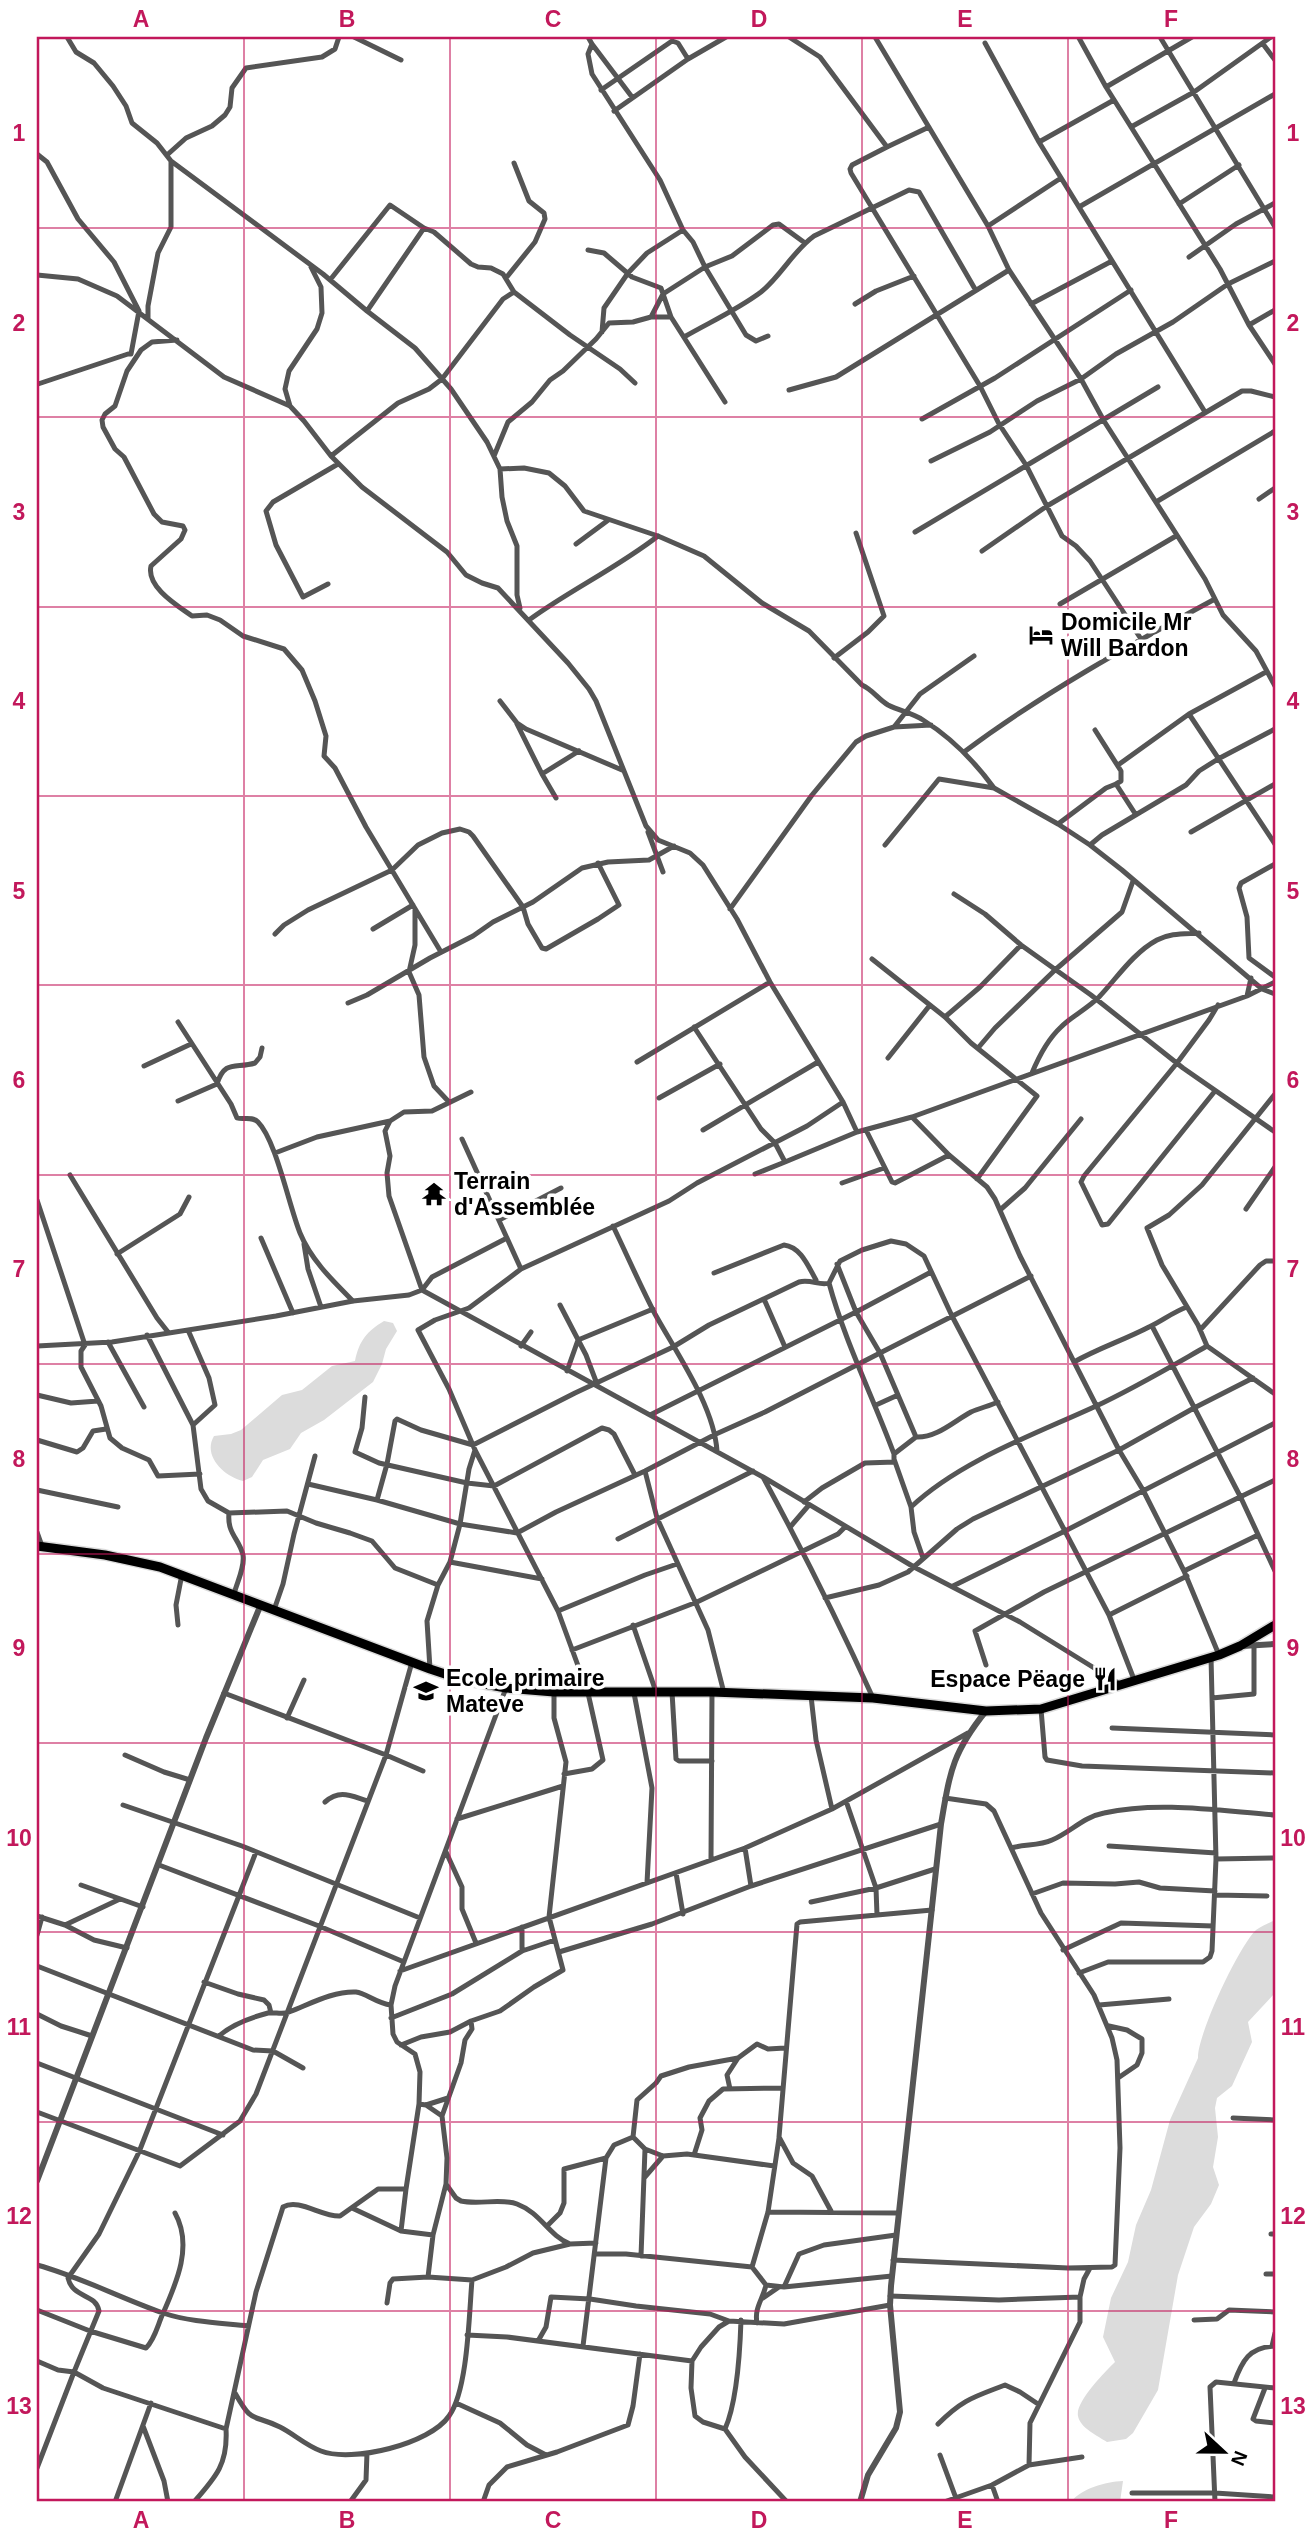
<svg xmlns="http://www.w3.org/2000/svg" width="1312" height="2539" viewBox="0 0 1312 2539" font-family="Arial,sans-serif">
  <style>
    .green { fill: #dcdcdc }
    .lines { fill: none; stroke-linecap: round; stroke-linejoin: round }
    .trunk-casing { stroke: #dbdbdb; stroke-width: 12 }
    .minor { stroke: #555; stroke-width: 5 }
    .tertiary { stroke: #555; stroke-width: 6 }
    .trunk { stroke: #000; stroke-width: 9 }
    .grid { fill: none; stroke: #c2185b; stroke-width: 2; stroke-opacity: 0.55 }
    .labels { text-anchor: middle; stroke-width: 7; stroke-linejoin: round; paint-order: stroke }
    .poi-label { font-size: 23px; font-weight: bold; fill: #000; stroke: #fff; text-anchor: start }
    .neatline { fill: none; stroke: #c2185b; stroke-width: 2.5 }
    .grid-label { font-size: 23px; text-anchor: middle; font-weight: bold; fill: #c2185b }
  </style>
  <rect width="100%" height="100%" fill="#fff"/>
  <path class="green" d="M384,1321L393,1323L397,1331L386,1349L382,1364L373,1382L324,1420L301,1433L290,1449L263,1460L252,1477L243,1481C225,1477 202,1456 214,1436L231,1434L241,1430L282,1395L302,1390L332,1366L355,1361C359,1341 367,1331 384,1321Z
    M1275,1920V1993L1248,2022L1252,2042L1232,2086L1217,2098L1215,2108L1218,2137L1213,2167L1219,2185L1211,2204L1194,2227L1178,2275L1158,2390L1133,2433L1126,2439L1107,2442C1098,2436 1080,2428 1078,2416C1075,2402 1105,2372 1115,2362L1103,2337L1111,2298L1128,2262L1136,2225L1151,2190L1170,2120L1198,2058C1197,2035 1239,1946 1256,1930C1261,1926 1269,1923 1275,1920Z
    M1123,2481L1120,2502H1071C1082,2488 1105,2482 1123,2481Z"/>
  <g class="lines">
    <g class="trunk-casing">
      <path id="trunk" d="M37,1546L105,1555L160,1567L430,1669L463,1680L506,1688L554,1692H712L873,1698L986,1711L1041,1709L1219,1655L1240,1646L1275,1625"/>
    </g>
    <path class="minor" d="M67,37L76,52L94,63L113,86L126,106L132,123L157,143L171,161L323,274L367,311L424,228L434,232L471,264L478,267L491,268L503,274L514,292L570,335L620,369L635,383
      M354,37L401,60
      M588,37L592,44L588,54L592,74L660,180L683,230L693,242L705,267L746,335L756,341L768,336
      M789,37L820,57L887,147L929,127
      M875,37L988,226L1009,270L1081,379L1104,421L1205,579L1223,615L1256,651L1275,686
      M1160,37L1275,227
      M1079,38L1106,87L1220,269L1249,325L1275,364
      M985,43L1039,142L1205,412
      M592,44L632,97
      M1263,44L1275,60
      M1106,87L1192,37
      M601,90L672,41L678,43L688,59
      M614,111L688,59L726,37
      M1131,127L1194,92L1271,37
      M1039,142L1114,100
      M887,147L852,165L850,169L851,173L980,386L999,424L1026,465L1062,536L1076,546L1090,561L1141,639
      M37,154L47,162L78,219L114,262L139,311L131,354
      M167,155L186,138L212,126L225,115L230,107L232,88L246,68L322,57L335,49L339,37
      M1179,204L1239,165
      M1079,207L1275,94
      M988,226L1061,178
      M588,250L604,253L632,277L661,288L671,317L725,402
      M1189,257L1236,224L1275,203
      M311,267L321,287L322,313L317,329L289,371L285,389L290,406L304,421L331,456L362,487L447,552L466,575L482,583L498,588L568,663L589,689L596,701L646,826L658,840L690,853L703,865L737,919L770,982L843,1102L857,1132L912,1117L949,1155L987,1187L995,1199L1020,1256L1119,1450L1143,1490L1184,1571L1219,1655
      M37,275L78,279L117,296L224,377L290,406
      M506,278L535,242L545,219L544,213L529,201L514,163
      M330,280L390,205L424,228
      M855,304L876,291L914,276
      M1031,304L1112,261
      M367,311L415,348L451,389L487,442L500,469L502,497L507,521L517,546V595L520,608
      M651,317L663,294L705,267L732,256L773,225L779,224L805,243
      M148,318V306L158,253L171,227V161
      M1249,325L1275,310
      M602,332L604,308L628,273L647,253L683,230
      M684,337C710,322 737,310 761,292C781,276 793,251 814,236L909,190L919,192L975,289
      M177,340L152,342L141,350L127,371L115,406L105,414L102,420L103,427L115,449L124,457L154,514L162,522L183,526L185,530L181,539L151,566C146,587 178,606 192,616L207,615L220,620L243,636L284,649L302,670L315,701L326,736L324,756L335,768L366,827L441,952
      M38,384L131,353
      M789,390L836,377L1009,270
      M922,419L995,378L1131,290
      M331,456L398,403L429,389L442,379L503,299L514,292
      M494,456L508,422L532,402L550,380L563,371L596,339L609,323L633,322L651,317H671
      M931,461L990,432L1037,401L1081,379L1116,354L1173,322L1228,284L1275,261
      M500,469L524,468L549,473L565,486L584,511L658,536L704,556L762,603L809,631L862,685C873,690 878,699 888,705C900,711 912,713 923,720C952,738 975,762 994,788
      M1259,499L1275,488
      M1156,502L1275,431
      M915,532L1158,387
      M576,544L607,521
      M982,551L1047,506L1242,391H1251L1275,397
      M328,584L303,597L276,545L266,511L273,502L338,464
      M1060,604L1176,536
      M529,620C570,590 617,568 658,536
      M834,658L868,632L884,616L856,533
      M500,701L517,723L526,729L622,770
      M1189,714L1275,844
      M517,724L542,774L556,798
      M894,727L920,694L974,656
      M1095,730L1121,771V781L1116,784L1136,815
      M964,752C1043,693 1128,646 1215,599
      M1118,765L1189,714L1266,672
      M542,774L579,751
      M1058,824L1090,845L1122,870L1262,989L1275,994
      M648,832L663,872
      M1191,832L1275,784
      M885,845L939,779L994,788L1058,824L1106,788L1116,784
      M1090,845L1102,835L1186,785L1199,771L1218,759L1275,729
      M1275,864L1241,883L1239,888L1247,917L1249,958L1275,977
      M954,894L985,914L1021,945L1091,995L1183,1068L1275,1132
      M730,909L812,795L856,742L866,736L894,727L931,725
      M415,910V945L409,972L419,995L424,1057L434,1086L449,1102
      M373,929L413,905
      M275,934L284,925L308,910L392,870L418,845L442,833L460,829L469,832L473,836L523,907L528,924L542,948L546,949L598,919L619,905L598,863
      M872,959L945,1017L971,1043L1037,1096L977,1179
      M1247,996L1251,978
      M348,1003L367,995L430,958L473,936L493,922L533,902L582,868L608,862L649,860L674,846
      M945,1017L980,987L1021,945
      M178,1022L231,1104L237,1118C243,1120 252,1116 258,1122C276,1140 289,1206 300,1233C311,1260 333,1281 353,1301
      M694,1027L761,1129L775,1143L785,1162L857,1132
      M978,1048L995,1028L1055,970L1122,912L1133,881
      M888,1058L930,1005
      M637,1062L770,982
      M144,1066L191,1044
      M1032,1073C1039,1056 1047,1040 1061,1027C1072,1016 1087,1009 1099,997C1117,978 1133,953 1157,940C1170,933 1184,934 1199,933
      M1215,1091L1108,1224L1102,1225L1081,1182L1084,1176L1177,1063L1209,1020L1218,1005
      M471,1092L432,1111L404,1112L390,1121L385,1131L390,1156L387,1173L389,1196L422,1290L763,1477L914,1567L1020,1622L1120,1684
      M1275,1094L1202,1185L1169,1215L1147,1228L1162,1265L1198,1325L1207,1346L1275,1394
      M659,1098L720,1064
      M178,1101L217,1084C225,1059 236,1069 255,1063L260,1057L262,1048
      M912,1117L1247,996L1275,982
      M703,1130L818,1062
      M866,1130L892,1182L895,1183L949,1155
      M462,1139L521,1269
      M275,1153L317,1137L390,1121
      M755,1174L785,1162
      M70,1175L157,1318L168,1332
      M842,1183L884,1168
      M37,1200L85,1345L81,1351V1367L101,1406L110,1438L122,1448L149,1460L158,1476L200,1474
      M1246,1209L1275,1167
      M1000,1210L1025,1188L1081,1119
      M499,1220L561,1188
      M613,1226C627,1255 640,1285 655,1314C677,1354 714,1406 717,1451
      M261,1238L293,1313
      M304,1244L308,1269L321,1307
      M117,1254L180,1214L189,1197
      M714,1273L784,1245C801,1247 808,1266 816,1280
      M829,1283C845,1342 873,1397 894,1454
      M764,1299L785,1347
      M560,1305L586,1355L597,1384
      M1152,1326L1241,1498L1275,1571
      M188,1330L209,1378L215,1405L193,1425
      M1200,1330L1260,1265L1266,1261H1275
      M147,1335L193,1425L201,1489L208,1501L229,1513C227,1534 239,1538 243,1555C245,1567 237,1582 234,1594
      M108,1342L144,1407
      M37,1346L112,1342L276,1316L353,1301L409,1295L422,1290L432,1277L507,1238
      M521,1346L531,1332
      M1074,1362C1099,1348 1124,1340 1149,1327C1162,1321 1173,1312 1187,1307
      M567,1371L578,1340L653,1309
      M37,1395L71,1403L98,1401
      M365,1397L362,1428L355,1452L379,1463L467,1483L494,1486L602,1428L609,1430L614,1434L635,1475
      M876,1405L898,1395
      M650,1415L856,1312L931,1272
      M916,1437C937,1438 954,1421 971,1412C980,1408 989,1406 998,1402
      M37,1440L77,1452L83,1448L93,1431L106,1429
      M645,1471L657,1518L708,1630L724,1693
      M763,1477C802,1549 839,1623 873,1698
      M308,1484L377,1500L460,1524L517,1533L556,1512L645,1471L716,1434L765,1412L880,1353L856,1312L837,1264
      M37,1490L118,1507
      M377,1500L387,1464L395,1421L397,1419L421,1430L473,1445L575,1393L673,1347L709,1325L799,1282C811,1279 820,1286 829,1283L840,1261L862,1250L891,1241L906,1244L924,1256L952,1316L1109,1615L1135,1682
      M804,1502L822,1488L865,1463L895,1462
      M911,1507C960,1461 1033,1435 1094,1407C1133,1389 1170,1367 1207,1346
      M229,1513L287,1511L316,1523L350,1533L372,1541L395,1568L438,1585
      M791,1526L809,1505
      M37,1532L42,1546
      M618,1539L753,1471
      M923,1558L914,1532L911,1507L894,1459V1454L916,1437L880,1353L1031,1276
      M450,1562L542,1579
      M1184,1571L1258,1535
      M953,1586L1065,1531L1275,1423
      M825,1598L879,1585L908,1572L957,1529L973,1519L1119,1450L1194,1408L1253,1378
      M274,1610L283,1584L294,1534L315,1456
      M558,1611L645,1575L677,1564
      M1109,1615L1187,1576
      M178,1625L176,1605L182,1574
      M633,1625L656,1692
      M572,1650L697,1602L838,1534L845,1527
      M986,1665L975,1631L1044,1592L1275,1480
      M430,1669L427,1621L438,1585L450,1562L460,1524L469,1469L475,1450
      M672,1692L676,1759L679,1761H712
      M224,1693L386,1755L423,1771
      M634,1693L652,1788L647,1883
      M811,1696L816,1740L832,1809
      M1212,1698L1254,1694V1646
      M1041,1709L1045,1757L1047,1760L1082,1766L1275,1773
      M287,1718L304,1680
      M1112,1728L1275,1735
      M125,1755L164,1772L190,1780
      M564,1774L592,1769L603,1760L588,1693L558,1611L475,1450L449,1389L418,1330L435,1320L469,1308L521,1269L669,1201L697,1183L807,1126L843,1102
      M846,1801L876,1888L877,1915
      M325,1802C340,1789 351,1796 368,1801
      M123,1805L242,1846L420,1918
      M457,1819L563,1786
      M1109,1846L1216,1853
      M745,1848L751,1886
      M1011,1848C1025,1844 1039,1846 1052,1840C1071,1832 1083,1817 1104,1813C1159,1801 1220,1811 1275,1815
      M256,1852L139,2152L99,2234L68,2278C73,2299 96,2293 99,2311L74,2372L103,2388L226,2429L256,2292L283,2207C299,2198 322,2217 340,2216L378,2189H406L419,2104L420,2072L415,2054L397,2042L393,2034L391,2005L395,1986L506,1688
      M446,1852L462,1887V1909L476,1943
      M711,1859L712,1692
      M1216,1859L1275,1858
      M159,1865L319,1926L404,1962
      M676,1873L683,1914
      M81,1885L143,1907
      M1032,1894L1063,1883L1115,1884L1139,1882L1160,1888L1215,1891
      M1215,1895L1267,1896
      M811,1902L876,1888L935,1869
      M37,1916L65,1925L120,1899
      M65,1925L94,1940L127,1948
      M522,1927V1951
      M37,1935L42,1917
      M1063,1950L1121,1923L1213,1926
      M559,1952L652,1924L751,1886L941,1824
      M37,1966L253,2050L273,2051L303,2068
      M400,1971L745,1848L832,1809L968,1733
      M1079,1973L1108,1962H1203L1210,1957L1212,1951L1216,1859L1211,1657
      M204,1982L238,1994L264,2000L269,2005L271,2013
      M1099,2005L1169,1999
      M37,2014L61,2026L92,2036
      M391,2018L452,1994L522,1951L555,1940
      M471,2021L472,2029L465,2040L461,2063L442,2116L447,2158L446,2184L456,2198L461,2201C478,2205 502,2198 517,2204C541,2213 548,2235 570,2244
      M1109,2026L1127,2030L1142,2039V2053L1137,2065L1118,2078
      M219,2036C231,2025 253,2017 268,2013C275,2012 283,2015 289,2012C310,2004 333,1991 356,1992C366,1993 376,2003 391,2005
      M401,2045L421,2037L450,2032L471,2021L500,2011L534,1987L563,1970L549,1917L566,1762L554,1718V1692
      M37,2063L223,2135
      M730,2089L727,2075L738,2058
      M419,2104L426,2105L448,2098
      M426,2105L442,2116
      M37,2112L180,2166L240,2121L256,2094L386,1755L412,1662
      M1233,2118L1275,2120
      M694,2155L702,2130L700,2118L709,2101L723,2089L783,2088
      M606,2158L614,2145L633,2137
      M774,2166L687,2154L663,2156L645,2149L633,2137L637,2100L656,2083L661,2076L689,2067L738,2058L757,2044L768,2049L785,2048
      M644,2178L663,2156
      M352,2208L401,2231L433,2235
      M831,2211L812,2176L793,2163L779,2137L797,1924L800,1922L932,1910
      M768,2212L898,2213
      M547,2226L560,2213L564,2203V2169L606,2158L583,2346
      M401,2231L406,2189
      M1271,2234H1275
      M595,2254H626L752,2267
      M641,2256L645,2149
      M893,2260L1068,2268L1112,2267L1115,2265L1120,2148L1117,2060L1112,2038L1094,1995L1041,1913L994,1811L986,1804L945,1798
      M37,2265C81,2277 120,2298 163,2313C190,2322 220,2323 248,2326
      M1266,2274H1275
      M428,2277L433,2235L446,2184
      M766,2285L784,2287L892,2276
      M784,2287L799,2254L824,2245L896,2235
      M890,2296L999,2300L1080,2297V2322L1030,2423L1029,2465
      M1080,2297L1084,2279L1090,2268
      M763,2298L779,2287
      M387,2303L390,2283L393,2279L428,2277L472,2280L506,2267L533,2253L570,2244L596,2243
      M37,2310L90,2331L146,2348C154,2340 157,2328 161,2318C175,2286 194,2247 175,2213
      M1194,2320L1217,2319L1229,2310L1275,2312
      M757,2323C754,2308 763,2299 766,2285L752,2267L768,2212L779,2138
      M467,2335L507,2337L692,2361
      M538,2341L546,2327L551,2297L590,2299L636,2306L710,2314L729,2321
      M1272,2346L1275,2333
      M37,2361L58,2370L74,2372L37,2468
      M1234,2383C1242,2361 1249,2347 1275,2346
      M1265,2388L1253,2419L1256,2421L1275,2423
      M235,2393C253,2425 251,2413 280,2427C294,2434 305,2445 321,2451C352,2463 430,2444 449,2416C468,2390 469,2314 472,2280
      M456,2403L500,2423L527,2445L546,2455
      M938,2424C963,2399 974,2397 1005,2385L1020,2392L1038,2404
      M143,2426L164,2481L168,2502
      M725,2429C737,2402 740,2351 741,2320
      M940,2455L957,2501
      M992,2485L998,2502
      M1132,2493H1215L1275,2497
      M115,2502L151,2403
      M194,2502C216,2477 228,2464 226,2429
      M350,2502L366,2480L367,2453
      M483,2502L489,2485L507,2467L557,2452L628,2425L633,2406L640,2354
      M787,2502L745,2457L725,2429L703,2422L695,2416L691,2388L692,2361L701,2347L719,2327L729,2321L784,2324L890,2305
      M944,2502L992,2485L1029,2465L1082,2457
      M1215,2502L1210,2387L1216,2382L1275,2388"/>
    <path class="tertiary" d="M1242,1646L1275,1644
      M37,2181L206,1738L261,1604
      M860,2502L868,2475L896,2428L900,2412L890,2305L891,2286L941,1824C950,1772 952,1753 986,1711"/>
    <use href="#trunk" class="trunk"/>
  </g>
  <path class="grid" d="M244,37V2502M450,37V2502M656,37V2502M862,37V2502M1068,37V2502M37,228H1275M37,417H1275M37,607H1275M37,796H1275M37,985H1275M37,1175H1275M37,1364H1275M37,1554H1275M37,1743H1275M37,1932H1275M37,2122H1275M37,2311H1275"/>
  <defs>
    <g id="hotel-bare" transform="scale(1.89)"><path d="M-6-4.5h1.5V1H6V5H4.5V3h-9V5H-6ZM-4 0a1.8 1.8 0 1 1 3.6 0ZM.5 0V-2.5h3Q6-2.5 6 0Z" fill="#000" stroke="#fff" stroke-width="2.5" paint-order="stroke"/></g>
    <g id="temple-bare" transform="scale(1.89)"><path d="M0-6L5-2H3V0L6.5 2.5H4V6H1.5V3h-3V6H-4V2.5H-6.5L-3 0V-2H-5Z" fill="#000" stroke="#fff" stroke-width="2.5" paint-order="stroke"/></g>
    <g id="restaurant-bare" transform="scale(1.89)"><path d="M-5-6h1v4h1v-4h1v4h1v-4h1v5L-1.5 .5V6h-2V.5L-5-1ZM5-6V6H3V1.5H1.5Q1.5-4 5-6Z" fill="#000" stroke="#fff" stroke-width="2.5" paint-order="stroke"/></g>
    <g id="school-bare" transform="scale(1.89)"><path d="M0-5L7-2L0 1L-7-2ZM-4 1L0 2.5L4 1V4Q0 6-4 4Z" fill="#000" stroke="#fff" stroke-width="2.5" paint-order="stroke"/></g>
  </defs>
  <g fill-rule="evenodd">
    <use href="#hotel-bare" x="1041" y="635"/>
    <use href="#temple-bare" x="434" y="1194"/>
    <use href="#restaurant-bare" x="1105" y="1679"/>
    <use href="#school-bare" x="426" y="1691"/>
  </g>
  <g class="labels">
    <g class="poi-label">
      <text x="1061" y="630">Domicile Mr<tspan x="1061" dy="26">Will Bardon</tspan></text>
      <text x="454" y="1189">Terrain<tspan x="454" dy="26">d'Assemblée</tspan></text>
      <text x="446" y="1686">Ecole primaire<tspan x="446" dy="26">Mateve</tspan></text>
      <text x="1085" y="1687" text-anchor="end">Espace Pëage</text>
    </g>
  </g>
  <rect width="1312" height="2539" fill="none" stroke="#ffffff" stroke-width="77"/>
  <g transform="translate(1224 2452) rotate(112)" stroke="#ffffff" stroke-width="5" paint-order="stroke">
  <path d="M0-5L12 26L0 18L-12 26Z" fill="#000000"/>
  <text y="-10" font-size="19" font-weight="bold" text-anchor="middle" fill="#000000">N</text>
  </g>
  <rect x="38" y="38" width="1236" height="2462" class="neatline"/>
  <g class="grid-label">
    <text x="141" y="27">A</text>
    <text x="347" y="27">B</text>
    <text x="553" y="27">C</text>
    <text x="759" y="27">D</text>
    <text x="965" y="27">E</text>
    <text x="1171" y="27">F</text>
    <text x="19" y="141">1</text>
    <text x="1293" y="141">1</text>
    <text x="19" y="331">2</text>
    <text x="1293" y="331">2</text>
    <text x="19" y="520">3</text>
    <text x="1293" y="520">3</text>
    <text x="19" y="709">4</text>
    <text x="1293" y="709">4</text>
    <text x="19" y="899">5</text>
    <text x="1293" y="899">5</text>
    <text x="19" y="1088">6</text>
    <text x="1293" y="1088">6</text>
    <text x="19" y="1277">7</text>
    <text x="1293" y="1277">7</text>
    <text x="19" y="1467">8</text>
    <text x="1293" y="1467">8</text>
    <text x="19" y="1656">9</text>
    <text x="1293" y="1656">9</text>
    <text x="19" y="1846">10</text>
    <text x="1293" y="1846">10</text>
    <text x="19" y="2035">11</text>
    <text x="1293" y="2035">11</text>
    <text x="19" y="2224">12</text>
    <text x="1293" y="2224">12</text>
    <text x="19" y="2414">13</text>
    <text x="1293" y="2414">13</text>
    <text x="141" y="2528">A</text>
    <text x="347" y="2528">B</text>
    <text x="553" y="2528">C</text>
    <text x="759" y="2528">D</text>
    <text x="965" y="2528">E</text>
    <text x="1171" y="2528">F</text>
  </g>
</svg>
